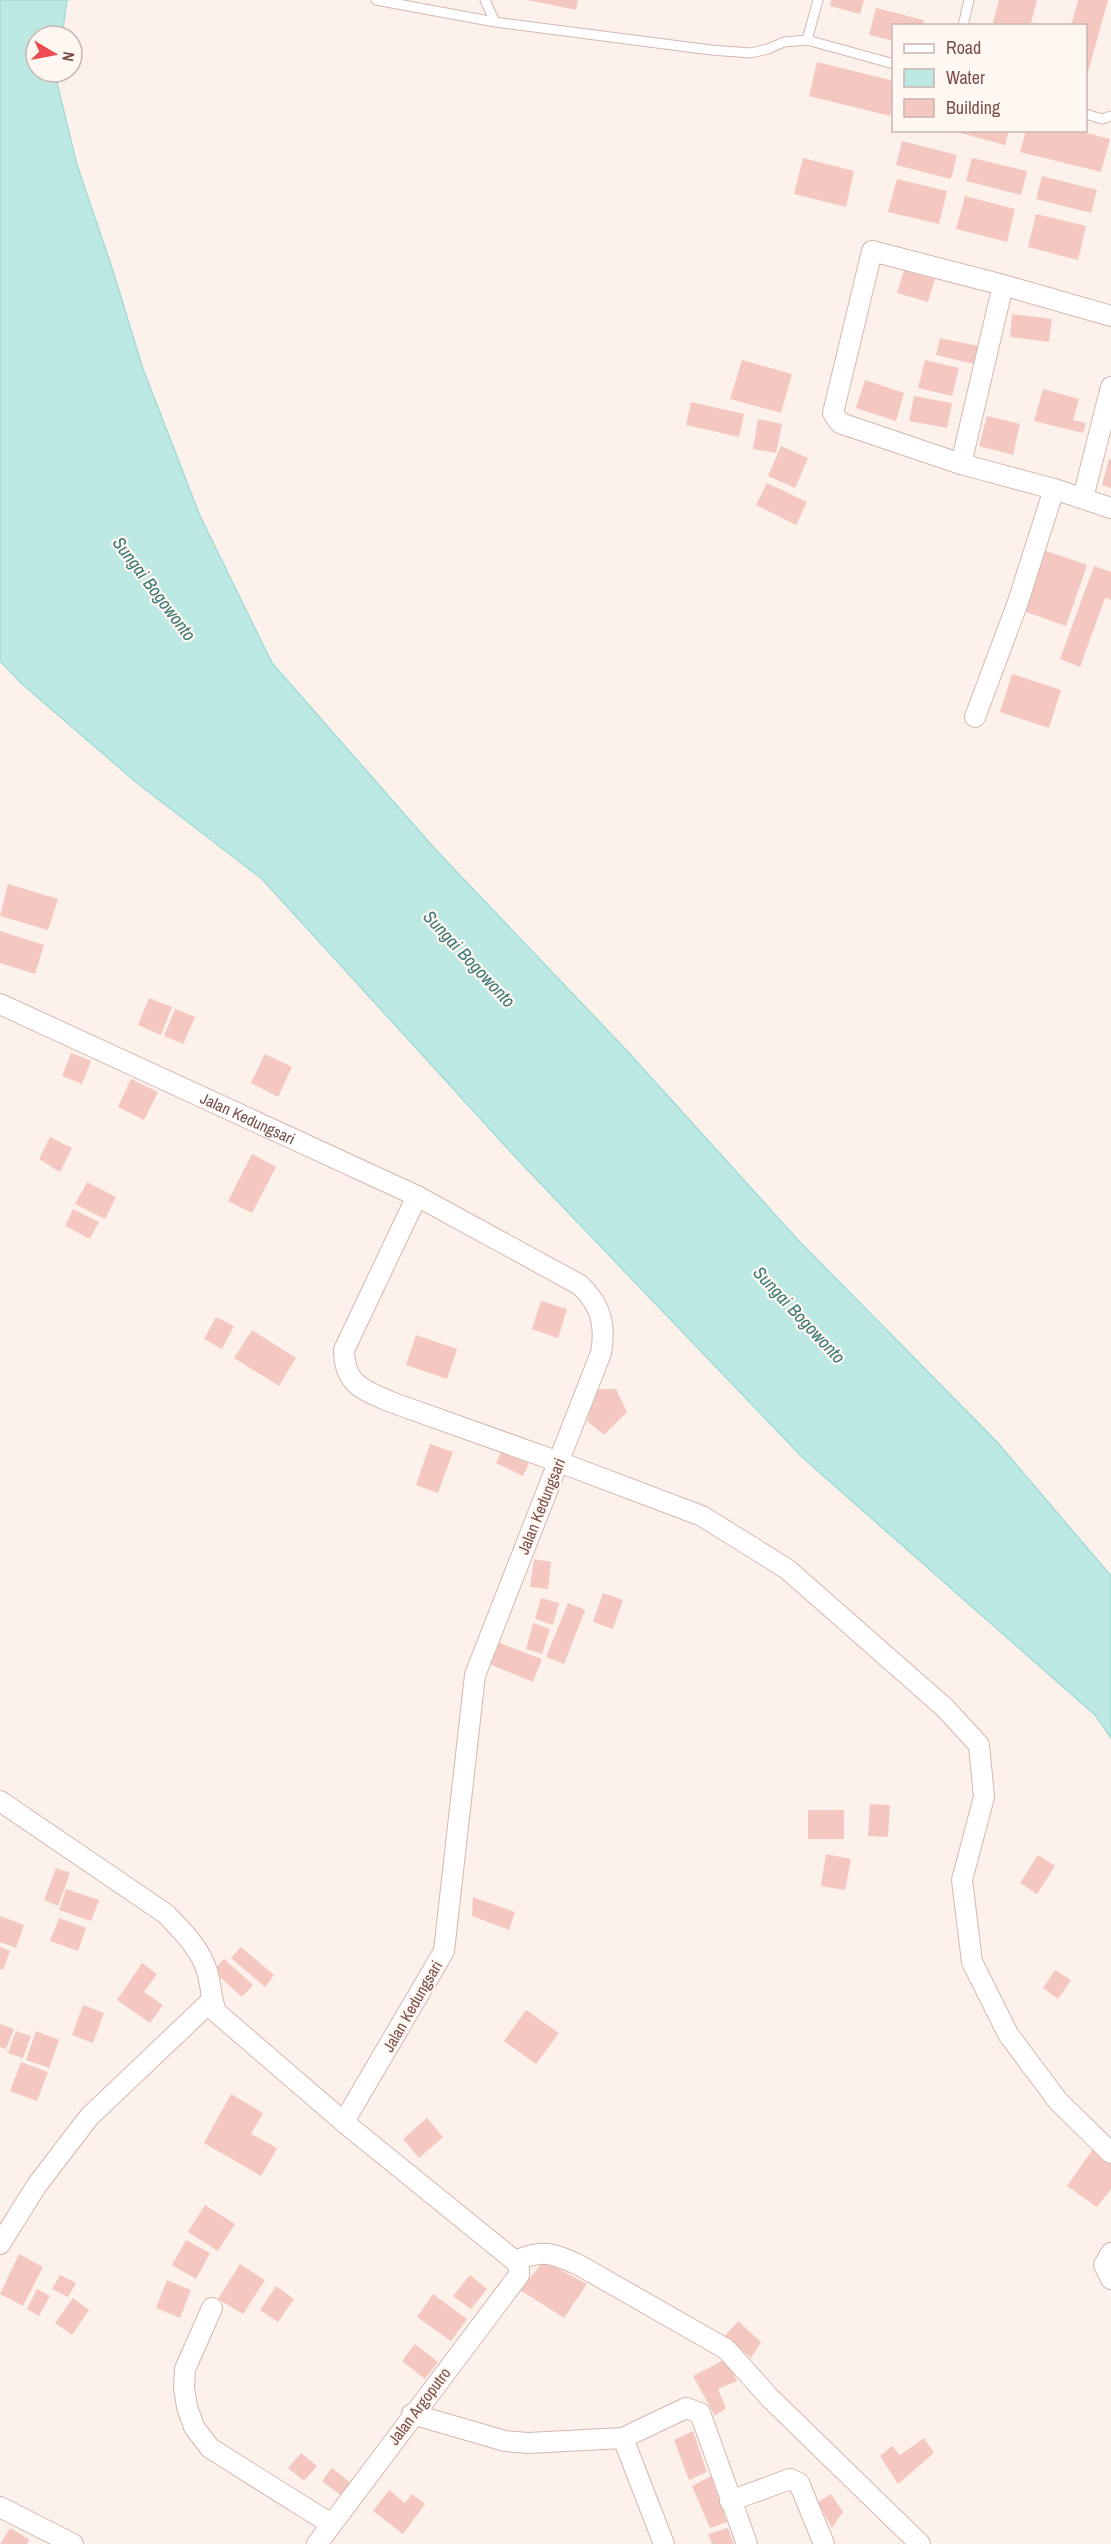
<svg xmlns="http://www.w3.org/2000/svg" width="1111" height="2544" viewBox="0 0 1111 2544" font-family="'Archivo Narrow',sans-serif">
  <style>
    .water { fill: #bde9e4; stroke: #a3dbd6; stroke-width: 1.5 }
    .building { fill: #f4c8c1 }
    .lines { fill: none; stroke-linecap: round; stroke-linejoin: round }
    .lane-casing { stroke: #d4b7b1; stroke-width: 11 }
    .street-casing { stroke: #d4b7b1; stroke-width: 22 }
    .lane { stroke: #fff; stroke-width: 9 }
    .street { stroke: #fff; stroke-width: 20 }
    .labels { text-anchor: middle; stroke-width: 4.5; stroke-linejoin: round; paint-order: stroke }
    .street-label { font-size: 16px; fill: #7b504b; stroke: #fff7f2 }
    .water-label { font-size: 18px; font-style: italic; fill: #3a7973; stroke: #fff7f2 }
  </style>
  <rect width="100%" height="100%" fill="#fdf1eb"/>
  <path class="water" d="M0,0H67L62,36H36V72H58L57,83L77,165L112,268L143,369L200,516L272,663L435,849L629,1053L798,1240L997,1442L1111,1576V1738L1095,1715L802,1457L520,1162L262,879L137,783L21,683L0,661Z"/>
  <path class="building" d="M527,0H578L576,10Z
    M831,0H864L860,14L830,6Z
    M999,0H1037L1030,26H992Z
    M1078,0H1108L1086,79V26H1071Z
    M876,8L924,20L923,26H894V41L869,35Z
    M817,62L894,81V102L890,116L809,96Z
    M949,130H1009L1005,145Z
    M1026,130H1075L1110,139L1101,172L1020,152Z
    M902,141L957,155L951,179L896,165Z
    M803,158L854,171L846,207L794,194Z
    M972,158L1027,171L1021,195L966,181Z
    M1042,176L1097,190L1091,213L1036,199Z
    M897,179L947,191L939,224L888,212Z
    M965,196L1015,209L1007,242L956,229Z
    M1036,214L1086,226L1078,260L1028,247Z
    M904,270L935,279L928,302L897,293Z
    M1012,314L1052,319L1049,342L1010,337Z
    M940,338L978,346L974,364L936,355Z
    M742,360L792,374L781,413L730,399Z
    M925,360L959,368L952,396L918,388Z
    M865,380L904,393L896,421L856,408Z
    M1043,389L1079,399L1073,420L1086,423L1083,433L1034,421Z
    M914,396L952,403L947,428L909,421Z
    M691,402L744,414L739,437L686,425Z
    M987,416L1020,424L1013,455L979,446Z
    M758,419L782,424L776,453L753,449Z
    M781,446L808,458L795,488L768,476Z
    M1109,459L1111,460V488L1102,485Z
    M767,483L807,502L796,525L756,505Z
    M1044,550L1087,565L1066,626L1023,611Z
    M1094,566L1111,572V600L1105,598L1080,667L1060,659Z
    M1012,674L1061,690L1049,728L1000,712Z
    M8,884L58,899L48,930L0,916Z
    M0,931L44,945L35,974L0,963Z
    M149,998L172,1007L161,1035L138,1025Z
    M175,1009L195,1017L183,1044L164,1036Z
    M71,1053L91,1061L82,1084L62,1076Z
    M265,1054L292,1067L278,1097L251,1083Z
    M131,1079L158,1092L144,1120L118,1107Z
    M50,1137L72,1148L60,1172L39,1159Z
    M252,1154L276,1167L252,1213L228,1201Z
    M87,1182L116,1197L105,1219L75,1204Z
    M73,1209L99,1222L90,1239L65,1226Z
    M541,1301L567,1309L558,1338L532,1329Z
    M216,1317L234,1326L222,1349L204,1339Z
    M252,1330L296,1358L279,1386L234,1358Z
    M416,1335L457,1349L447,1379L406,1365Z
    M596,1389H616L627,1412L604,1435L587,1421Z
    M430,1444L453,1452L438,1493L416,1485Z
    M502,1450L529,1463L523,1476L496,1463Z
    M534,1559L551,1562L548,1589L530,1587Z
    M603,1593L623,1600L613,1629L593,1622Z
    M541,1598L559,1603L553,1625L535,1619Z
    M568,1603L585,1610L564,1664L546,1657Z
    M533,1623L550,1629L542,1654L526,1649Z
    M497,1642L542,1659L533,1682L489,1664Z
    M870,1804L890,1805L888,1837L868,1836Z
    M808,1810H844V1839H808Z
    M826,1854L851,1859L845,1890L821,1886Z
    M1038,1855L1055,1866L1037,1894L1020,1883Z
    M56,1868L70,1873L58,1906L44,1900Z
    M66,1889L99,1900L91,1921L59,1910Z
    M473,1897L515,1912L509,1930L472,1916Z
    M0,1916L24,1925L16,1948L0,1942Z
    M59,1918L86,1928L78,1951L50,1941Z
    M0,1947L10,1951L3,1970L0,1969Z
    M241,1947L274,1975L265,1987L231,1958Z
    M224,1959L253,1985L242,1997L213,1971Z
    M142,1963L157,1974L144,1992L163,2005L150,2023L117,2000Z
    M1055,1970L1071,1980L1058,1999L1043,1988Z
    M83,2005L104,2013L93,2043L72,2035Z
    M526,2010L559,2033L536,2064L504,2041Z
    M0,2024L14,2029L6,2049L0,2047Z
    M16,2031L31,2036L23,2058L8,2053Z
    M36,2031L59,2040L49,2068L26,2060Z
    M21,2062L48,2072L37,2101L10,2091Z
    M231,2094L263,2113L251,2134L277,2148L261,2176L204,2143Z
    M427,2118L443,2137L419,2158L403,2139Z
    M1095,2146L1111,2157V2189L1097,2207L1067,2186Z
    M205,2205L235,2224L218,2251L188,2232Z
    M186,2240L210,2253L196,2279L172,2265Z
    M19,2254L43,2267L23,2306L0,2294Z
    M544,2261L587,2284L564,2318L520,2290Z
    M240,2264L265,2280L243,2314L218,2299Z
    M60,2275L76,2283L68,2297L52,2289Z
    M470,2275L487,2289L471,2309L453,2296Z
    M167,2280L191,2290L180,2318L156,2308Z
    M276,2286L294,2299L278,2322L260,2310Z
    M37,2289L50,2296L39,2316L27,2309Z
    M433,2294L467,2319L451,2341L417,2317Z
    M73,2298L89,2310L72,2335L55,2323Z
    M738,2321L761,2342L751,2358L725,2336Z
    M415,2344L438,2362L425,2379L402,2361Z
    M726,2359L737,2381L718,2389L726,2408L715,2416L693,2376Z
    M693,2431L707,2472L689,2480L674,2440Z
    M924,2438L934,2453L898,2484L880,2456L892,2446L900,2455Z
    M301,2453L317,2466L304,2481L288,2468Z
    M332,2468L352,2484L343,2497L322,2481Z
    M711,2476L727,2522L710,2528L692,2486Z
    M389,2490L405,2503L412,2494L425,2504L403,2534L373,2511Z
    M831,2494L843,2512L832,2528L818,2502Z
    M10,2528L30,2540L27,2544H0Z
    M728,2528L734,2544H712L708,2534Z"/>
  <g class="lines">
    <g class="lane-casing">
      <path id="lane" d="M376,0L495,22L711,50L751,53L768,49L784,42L807,40L894,64
        M485,0L495,22
        M963,26L969,0
        M807,40L818,0
        M1086,114L1102,119L1111,116"/>
    </g>
    <g class="street-casing">
      <g id="street">
        <path d="M1111,316L1003,285L872,251L833,413L840,423L961,464L1054,489L1111,508"/>
        <path d="M961,464L1003,285"/>
        <path d="M1083,498L1111,387"/>
        <path d="M975,717L1018,602L1054,489"/>
        <path id="s1" d="M0,1004L417,1196L580,1285C601,1305 606,1325 601,1353L475,1675L444,1951L348,2115L346,2124L515,2261L519,2268V2275L317,2544"/>
        <path d="M417,1196L344,1350C344,1384 363,1390 391,1402L559,1462L702,1516L787,1569L945,1708L979,1745L984,1797L962,1880L972,1962L1008,2034L1058,2101L1111,2153"/>
        <path d="M0,1801L166,1914C182,1931 200,1948 207,1971C211,1985 211,1998 216,2012L346,2124"/>
        <path d="M0,2244L37,2185L89,2117L212,2000"/>
        <path d="M1111,2253L1104,2265L1111,2279"/>
        <path d="M515,2261C543,2249 552,2253 579,2265L726,2349L770,2398L920,2544"/>
        <path d="M212,2308L185,2369L184,2388L187,2407L194,2427L210,2448L331,2524"/>
        <path d="M412,2414L505,2441L528,2443L623,2438L664,2544"/>
        <path d="M623,2438L686,2408L700,2413L747,2544"/>
        <path d="M730,2501L790,2479L799,2483L824,2544"/>
        <path d="M0,2507L73,2544"/>
      </g>
    </g>
    <use href="#lane" class="lane"/>
    <use href="#street" class="street"/>
  </g>
  <g class="labels">
    <g class="street-label">
      <text dy="6" stroke="none"><textPath href="#s1" startOffset="273">Jalan Kedungsari</textPath></text>
      <text transform="translate(541 1506) rotate(-68)" y="6">Jalan Kedungsari</text>
      <text transform="translate(412 2006) rotate(-60)" y="6">Jalan Kedungsari</text>
      <text transform="translate(419 2406) rotate(-53)" y="6">Jalan Argoputro</text>
    </g>
    <g class="water-label">
      <text transform="translate(154 589) rotate(53)" y="6">Sungai Bogowonto</text>
      <text transform="translate(469 959) rotate(47)" y="6">Sungai Bogowonto</text>
      <text transform="translate(799 1315) rotate(47)" y="6">Sungai Bogowonto</text>
    </g>
  </g>
  <rect x="892" y="24" width="195" height="108" fill="#fff7f2" stroke="#cab4af" stroke-width="1.5"/>
  <rect x="904" y="44" width="30" height="9" fill="#ffffff" stroke="#cab4af" stroke-width="1.5"/>
  <text x="946" y="54" font-size="18" fill="#7b504b">Road</text>
  <rect x="904" y="69" width="30" height="18" fill="#bde9e4" stroke="#cab4af" stroke-width="1.5"/>
  <text x="946" y="84" font-size="18" fill="#7b504b">Water</text>
  <rect x="904" y="99" width="30" height="18" fill="#f4c8c1" stroke="#cab4af" stroke-width="1.5"/>
  <text x="946" y="114" font-size="18" fill="#7b504b">Building</text>
  <g transform="translate(54 54) rotate(100)"><circle r="28" fill="#fff7f2" stroke="#cab4af" stroke-width="1.5"/>
  <path d="M0-4.5L10 22L0 15L-10 22Z" fill="#ec4c51"/>
  <text y="-9" font-size="16" font-weight="bold" text-anchor="middle" fill="#7b504b">N</text>
  </g>
</svg>
